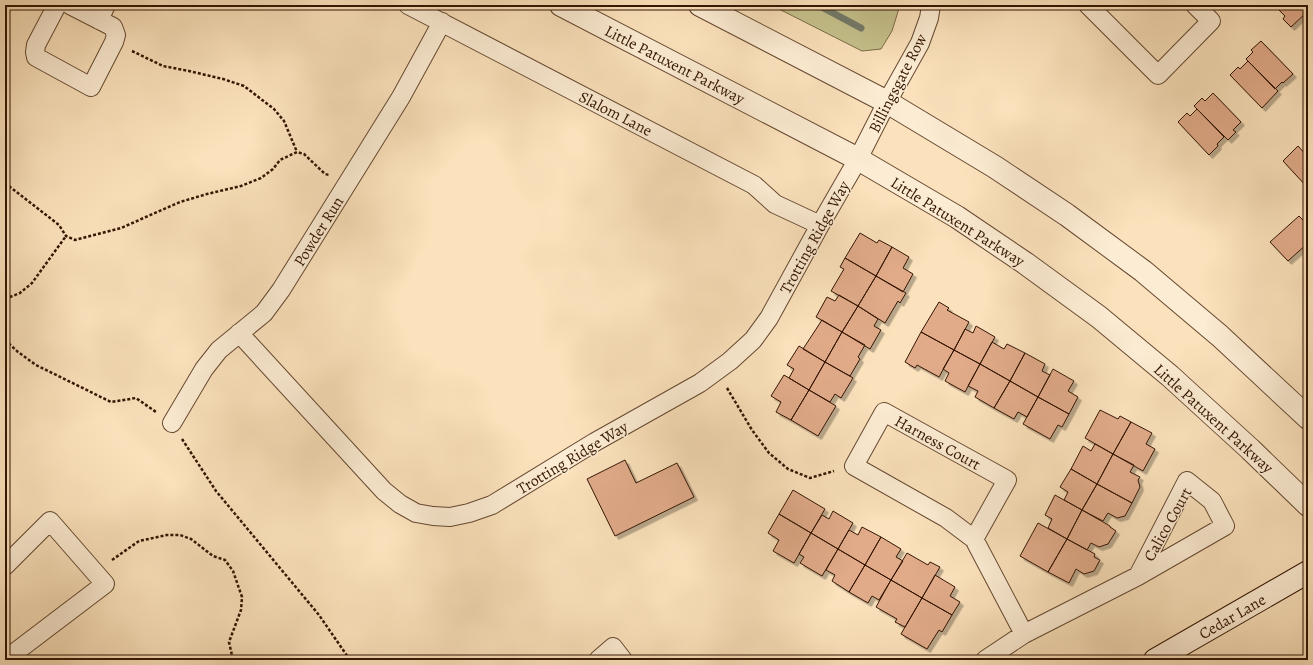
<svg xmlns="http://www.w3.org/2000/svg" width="1313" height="665" viewBox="0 0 1313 665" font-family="Alegreya,serif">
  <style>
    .green { fill: #c5c18c; stroke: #7c6b47 }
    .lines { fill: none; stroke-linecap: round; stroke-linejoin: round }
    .stream { stroke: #747a6a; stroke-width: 7 }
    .building { fill: #e1ab8a; stroke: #331502; filter: url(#shadow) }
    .minor-casing { stroke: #654830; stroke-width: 20 }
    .tertiary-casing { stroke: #654830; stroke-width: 24 }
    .secondary-casing { stroke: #331502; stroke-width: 24 }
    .path { stroke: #331502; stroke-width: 2.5; stroke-dasharray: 3 2; stroke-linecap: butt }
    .minor { stroke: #fcecd3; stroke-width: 18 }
    .tertiary { stroke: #fcecd3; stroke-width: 22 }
    .secondary { stroke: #fcecd3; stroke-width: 22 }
    .labels { text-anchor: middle; stroke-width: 3; stroke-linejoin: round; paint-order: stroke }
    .street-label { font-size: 16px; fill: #331502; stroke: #fcecd3 }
  </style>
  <defs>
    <filter id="shadow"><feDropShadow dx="3.5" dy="3.5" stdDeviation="0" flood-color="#0004"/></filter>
  </defs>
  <rect width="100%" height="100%" fill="#fbe2bc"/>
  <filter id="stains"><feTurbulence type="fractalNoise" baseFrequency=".005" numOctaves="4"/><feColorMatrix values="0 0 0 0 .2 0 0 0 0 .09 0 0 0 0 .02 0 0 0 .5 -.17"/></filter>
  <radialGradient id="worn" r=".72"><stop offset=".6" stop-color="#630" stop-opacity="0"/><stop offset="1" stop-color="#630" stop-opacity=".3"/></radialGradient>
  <path class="green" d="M771,5H900L892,31L881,49L862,51Z"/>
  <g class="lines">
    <path class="stream" d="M818,5L861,28"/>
  </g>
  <path class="building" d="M1274,5H1282L1278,9Z
    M1282,5H1308V11L1291,27L1283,19L1285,16L1278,9Z
    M1261,41L1293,74L1283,83L1282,82L1275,89L1246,59L1253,52L1251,50Z
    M1248,61L1278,91L1262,108L1230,75L1238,67L1240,69Z
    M1213,93L1241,122L1233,130L1236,132L1228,140L1194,106L1202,98L1205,101Z
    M1197,109L1224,137L1217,144L1218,146L1209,155L1178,122L1187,113L1190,116Z
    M1298,146L1308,157V188L1283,161Z
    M1299,216L1307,224L1304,227L1308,232V243L1288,261L1270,242Z
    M860,233L877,243L879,240L892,247L876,276L845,258Z
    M892,247L909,257L903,268L913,274L903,292L876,276Z
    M845,258L876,276L858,306L831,291L844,269L840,267Z
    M876,276L906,293L900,303L898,301L885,323L858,306Z
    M839,295L858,306L842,332L816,317L827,297L835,301Z
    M939,302L949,308L947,310L969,322L954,350L921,332Z
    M858,306L878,319L874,326L881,330L870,349L842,332Z
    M822,320L842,332L825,362L803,349Z
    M976,326L995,337L980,364L954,350L965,329L973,333Z
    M842,332L865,345L858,357L860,359L850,376L825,362Z
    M921,332L954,350L939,377L917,365L915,368L905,362Z
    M992,342L1004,349L1007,344L1025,353L1010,381L980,364Z
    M799,346L825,362L809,390L789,378L794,369L787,365Z
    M954,350L980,364L965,392L945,381L949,373L943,369Z
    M1025,353L1045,364L1042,371L1050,375L1038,397L1010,381Z
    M825,362L853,378L841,398L835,394L830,402L809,390Z
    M980,364L1010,381L994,408L975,397L978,391L968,386Z
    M1053,369L1074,381L1068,391L1078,397L1069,414L1038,397Z
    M784,375L809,390L791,420L776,412L781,402L771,396Z
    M1010,381L1038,397L1027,417L1018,412L1014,419L994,408Z
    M809,390L836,406L818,436L791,420Z
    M1038,397L1069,414L1062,427L1058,425L1050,439L1023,424Z
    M1100,410L1118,419L1120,416L1131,422L1113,454L1085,438Z
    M1131,422L1152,433L1146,444L1155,449L1143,471L1113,454Z
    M1095,444L1113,454L1097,484L1071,469L1083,446L1091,451Z
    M1113,454L1134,465L1130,472L1140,477L1138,480L1140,487L1132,503L1097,484Z
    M625,460L636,483L677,463L694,497L615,536L587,479Z
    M1071,469L1097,484L1082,510L1064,500L1068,492L1060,487Z
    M1097,484L1132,503L1125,516L1117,518L1108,513L1103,521L1082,510Z
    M793,490L825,509L811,533L779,514Z
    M1055,495L1082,510L1067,539L1048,528L1052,519L1045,515Z
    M1082,510L1110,526V527L1116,531L1108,544L1099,547L1091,543L1087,550L1067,539Z
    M833,511L853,523L838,549L811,533L822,515L829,519Z
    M779,514L811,533L794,563L773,551L779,540L768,533Z
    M1038,523L1067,539L1048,572L1020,556Z
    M862,527L881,537L865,565L838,549L849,530L858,535Z
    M811,533L838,549L822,576L800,563L804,557L799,554Z
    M881,537L901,549L896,557L903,561L891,580L865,565Z
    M1067,539L1095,554L1094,557L1100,560L1094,571L1084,574L1076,569L1069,583L1048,572Z
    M838,549L865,565L849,592L832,581L835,575L826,570Z
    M907,553L928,565L930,562L940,567L922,598L891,580Z
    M865,565L891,580L879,600L872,596L868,603L849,592Z
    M935,575L955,587L950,596L960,602L952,615L922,598Z
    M891,580L922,598L905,627L895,622L897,619L876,607Z
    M922,598L952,615L942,632L939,630L927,649L901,634Z"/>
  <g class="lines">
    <g class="minor-casing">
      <path id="minor" d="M57,5L36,45L35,52L36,57L91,87L114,42L116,35L113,27L70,5
        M408,5L754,185L775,204L820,225
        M1088,5L1158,75L1211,21L1195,5
        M99,20L106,5
        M239,333L384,491L400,504L416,513L433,516L450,517L469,513L492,505L595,442L700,383L730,361L753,340L769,318L820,225L858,159L887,102L920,43L929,18L931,5
        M172,423L204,369L219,350L264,313L281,290L401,97L442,22
        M974,539L1007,480L884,412L854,466L946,518L974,539L1024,634
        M5,566L50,521L105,584L5,660
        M598,660L613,647L623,660
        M985,660L1024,634L1138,576L1225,526L1212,501L1187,481L1138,576"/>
    </g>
    <g class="tertiary-casing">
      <path id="tertiary" d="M561,5L858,159L957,217L1025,263L1099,317L1170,376L1250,449L1308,505
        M700,5L887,102L995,167L1067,215L1143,271L1220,336L1308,418"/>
    </g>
    <g class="secondary-casing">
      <path id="secondary" d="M1155,660L1308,572"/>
    </g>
    <path class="path" d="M132,51L163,66L189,71L223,79L244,86L274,109L284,121L297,152
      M5,183L59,225L66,236L75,240L121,228L180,202L207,194L241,186L261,178L273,169L280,160L297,152L304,154L325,174L329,175
      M5,299L20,293L32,283L66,236
      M5,340L18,352L36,365L111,402L136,398L156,412
      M727,388L752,430L769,453L788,469L810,478L834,471
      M182,439L216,491L319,615L350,660
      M112,560L139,541L167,535H180L191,539L213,556L225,560L233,571L242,597L241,610L229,642L233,660"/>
    <use href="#minor" class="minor"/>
    <use href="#tertiary" class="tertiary"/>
    <use href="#secondary" class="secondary"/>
  </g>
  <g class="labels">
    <g class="street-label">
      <text transform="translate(675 64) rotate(27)" y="6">Little Patuxent Parkway</text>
      <text transform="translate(897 83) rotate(-63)" y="6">Billingsgate Row</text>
      <text transform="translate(616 113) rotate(27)" y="6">Slalom Lane</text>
      <text transform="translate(958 221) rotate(32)" y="6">Little Patuxent Parkway</text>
      <text transform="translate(318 231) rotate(-58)" y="6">Powder Run</text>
      <text transform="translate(814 237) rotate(-61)" y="6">Trotting Ridge Way</text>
      <text transform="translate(1214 418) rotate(42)" y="6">Little Patuxent Parkway</text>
      <text transform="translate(938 442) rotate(29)" y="6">Harness Court</text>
      <text transform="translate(572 457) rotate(-31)" y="6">Trotting Ridge Way</text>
      <text transform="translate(1167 524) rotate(-61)" y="6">Calico Court</text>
      <text transform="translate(1232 616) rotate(-30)" y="6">Cedar Lane</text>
    </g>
  </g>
  <rect width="1313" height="665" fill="none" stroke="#fbe2bc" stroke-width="20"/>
  <rect x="6" y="6" width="1301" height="653" fill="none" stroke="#331502" stroke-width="2"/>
  <rect x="10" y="10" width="1293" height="645" fill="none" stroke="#331502"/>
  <rect width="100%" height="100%" filter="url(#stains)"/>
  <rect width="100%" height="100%" fill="url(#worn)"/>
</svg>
